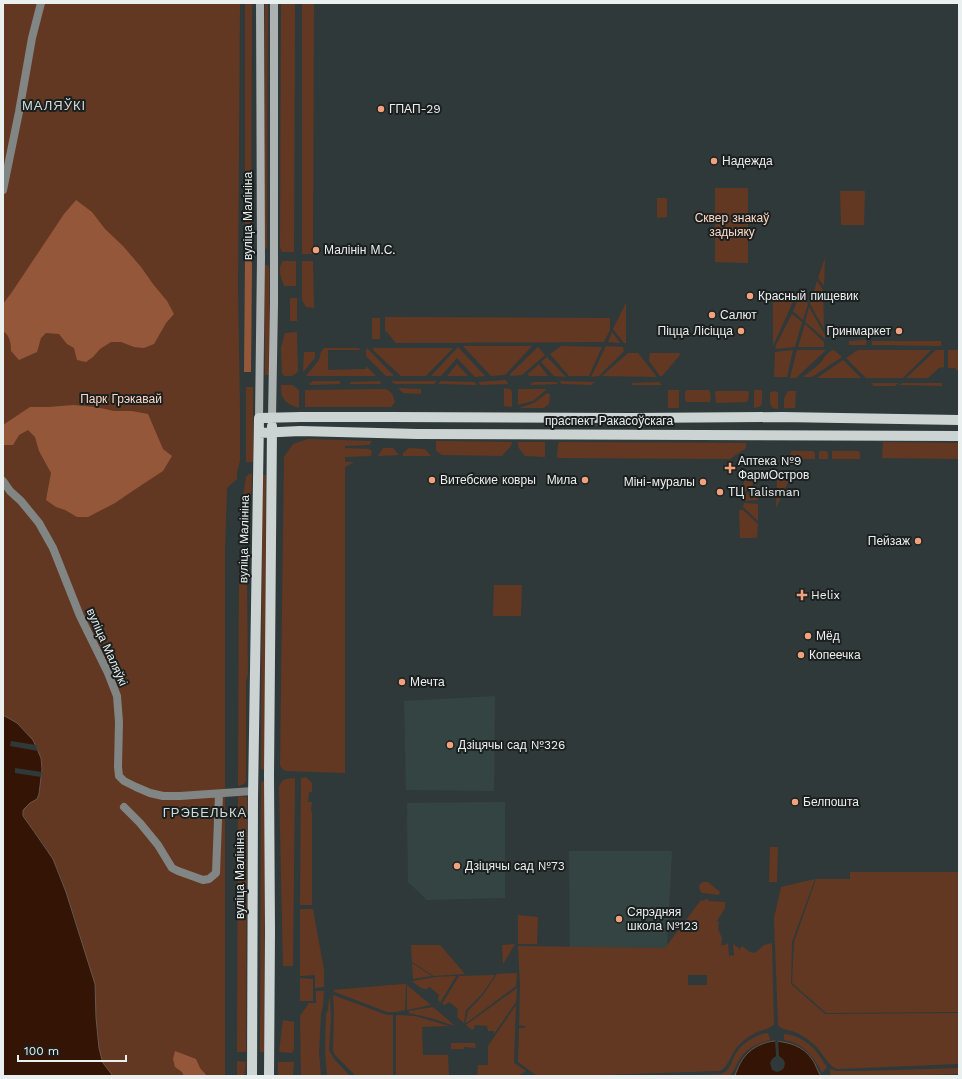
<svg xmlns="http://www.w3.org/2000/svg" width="962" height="1079" viewBox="0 0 962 1079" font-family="'Work Sans',sans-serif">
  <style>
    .built { fill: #334443 }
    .green { fill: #623823; fill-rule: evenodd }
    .forest { fill: #955739 }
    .water { fill: #331405; stroke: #6a564b }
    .pier { fill: #303939 }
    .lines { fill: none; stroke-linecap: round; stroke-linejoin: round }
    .street { stroke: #818685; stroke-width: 8 }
    .secondary { stroke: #abb2b1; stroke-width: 8 }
    .primary { stroke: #cbd4d3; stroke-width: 10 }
    .poi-dot { fill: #f1a17c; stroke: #1b201f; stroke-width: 1.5 }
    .labels { text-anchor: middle; stroke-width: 4; stroke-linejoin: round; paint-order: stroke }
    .poi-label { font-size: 12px; fill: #eaefef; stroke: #1b201f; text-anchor: start }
    .street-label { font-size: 12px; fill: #eaefef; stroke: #1b201f }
    .park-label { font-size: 12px; fill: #fdd6c5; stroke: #1b201f }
    .neighbourhood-label { font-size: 13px; letter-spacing: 1px; fill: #d0dcdb; stroke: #1b201f }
  </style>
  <rect width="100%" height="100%" fill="#303939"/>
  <path class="built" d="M495,696L494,791L406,790L404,701Z
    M505,802V898L427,900L408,882L407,803Z
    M569,851H672L667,948L570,973Z"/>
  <path class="green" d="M3,3H240L238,289L240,409V460L237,473V479L227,488L225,550V1076H113C99,1063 99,1050 98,1032C97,1026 96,1019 96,1013C95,1003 96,994 95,984L82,944L75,918L59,872L45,846L23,816V811L24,809L30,803L36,799L39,794L42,769L41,758L33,740L17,723L3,715Z
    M245,3H252L251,249V251L248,250L245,246Z
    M265,3H268L267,247L266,249H264V247Z
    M281,3H295L294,252H282L280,247Z
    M302,3H314L313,254H302Z
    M715,188H748V263L715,262Z
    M840,191H865L864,225H841Z
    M657,198H667V217L657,218Z
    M825,258L824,286L818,278Z
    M283,261H296V286H284C281,277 277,269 283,261Z
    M302,261H313L314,308L306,307L302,300Z
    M266,265H268L269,268L270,375H265L264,267Z
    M817,281L823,290L824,329L810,304Z
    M773,293H797L773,346Z
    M801,293L808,304L803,320L793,311Z
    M290,298H297V321H290Z
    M626,303V343H624L613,329Z
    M809,307L825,335V339L805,322Z
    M792,314L802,322L795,347L777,349L775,347Z
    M385,317L610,318V330L604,342L396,343L385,330Z
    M372,318H380V339H372Z
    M805,324L824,342V347H798Z
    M297,332L298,372L292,376H284L282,373L281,348L285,333Z
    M612,332L620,343L608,342Z
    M866,340V345H849V341Z
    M872,341H941V346L872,345Z
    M463,346H532L505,375L491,376Z
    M561,346L602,347L589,376H569L550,354Z
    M606,346L623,347L624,351L599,376L591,377Z
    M458,347L485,376L475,377L457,358L441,376H431Z
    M538,347L545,355L522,375L511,376L510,374Z
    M324,348H359L360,350H328V370L366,369V366L376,376H306L319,360L321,352Z
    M367,348L394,376H386L366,356V350Z
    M373,348H453L426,376H401L373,350Z
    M793,350L787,377H774L775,352Z
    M797,350H826L796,378H790Z
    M834,350L842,357L812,377H803C809,372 817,367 822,361C825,356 828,352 834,350Z
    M858,350H931L903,378H866L846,358Z
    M936,350H944V367L939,368L928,378H906Z
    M948,350H959V372L955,368H948Z
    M304,352H315V358L303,372Z
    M628,353H638L657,377L602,376Z
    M650,353H679L680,355L662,376H660L649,361Z
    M547,357L566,377L554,376L541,362Z
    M843,360L861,378H817Z
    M457,364L468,376H447Z
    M539,364L548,376H529L528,374Z
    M506,380L508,384L481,385L478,382Z
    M313,381H340V384L311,385L309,384Z
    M380,381L381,384H350V382Z
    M391,381H437L434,384H395Z
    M441,381L474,382L477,385L438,384Z
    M559,381L595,382L591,385L562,384Z
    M533,382H556L558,384L532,385L530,384Z
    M659,382L662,385H632V383Z
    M871,383H898L895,386H874Z
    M902,383H942V386L899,385Z
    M281,385H292L299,390V408C285,403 281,400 281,385Z
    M246,387H253V462H246Z
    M398,388L421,389V394L403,393Z
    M504,388L510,389L512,392V407L504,406Z
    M385,389C392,391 393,395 395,402L391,407H305V390Z
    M518,389H547L533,401L518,405Z
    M668,390H679V408H668Z
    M687,390H709C711,393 711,399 710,402H687L685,400V392Z
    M755,390H762V404L759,407L754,408V391Z
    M717,391H747L749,393L748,401L746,402L717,403L716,402L715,392Z
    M776,391L778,393V409C768,409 770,399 770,392Z
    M788,391H796L795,408H784V399Z
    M547,393L550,394L549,404L544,408H519L534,403Z
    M308,439L372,441L369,445L345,446V448L369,449L372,451L371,456L345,457V462H354L345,467V773L288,771L283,770L280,765L284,457L293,444Z
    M436,441L512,442L511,446L502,456L442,455L436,451Z
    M518,442H545V457L525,456L518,447Z
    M559,442L746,443V448L730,459L557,458L558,444Z
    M883,442L959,443V459L882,458Z
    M383,448H393L399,455L378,456Z
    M409,448L425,449L431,456H403V453Z
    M792,451H813L815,453V459H791L790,453Z
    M820,451H826L828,453V459H819V452Z
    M832,451H858L860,453V459H832Z
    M249,474H252L251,495L246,510H241L246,477Z
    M262,475H266L265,770L261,769Z
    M779,478H790L776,508L777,480Z
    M744,481L755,482L743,494Z
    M756,485L758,488V500L744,501L743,500V498Z
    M744,503L758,504V521L743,507Z
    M740,510H743L758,524L757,537L755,538H740L739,511Z
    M239,558H243L245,575L247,587L248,674L246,681V781L244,784L238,786Z
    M494,585H522L521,616H493Z
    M306,777L312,783V792H309L308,802H312L311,810L312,812V905H300L301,778Z
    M295,778L293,966H283L279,787C282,778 286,779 295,778Z
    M263,781L265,782L264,1052H260L261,783Z
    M238,796L247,797V799L246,1052H237Z
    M770,847H778L777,882H769Z
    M850,872H959V1012L826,1013L792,983L794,942L816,879H850Z
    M815,879L792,942L791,984L825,1014L959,1013V1064L837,1069C825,1064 822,1049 811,1042C807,1038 801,1035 795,1032C789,1030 782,1030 778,1025L774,918L781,887Z
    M703,882H708L720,892L719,895L702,893C698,889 698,884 703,882Z
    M706,899H708V901L725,902C727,909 720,915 717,921L719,922L718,929L722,938L721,945H725L728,943L729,956L734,955L733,944L740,949L742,946L750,952L755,953L764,945L772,943L774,1025C768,1029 762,1030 757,1032C749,1036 742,1041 737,1047C731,1054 727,1070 719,1071L572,1076H537L518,1062L519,1028H525V1026L519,1025L520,986L518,946L665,948L701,900L703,901ZM688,975H707V985H688Z
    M300,909H313L324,970V987L315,988V975L300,976Z
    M518,915L538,917L537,944H518Z
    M515,944L503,964L502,945Z
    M411,945H440L465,974L434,976L412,962Z
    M412,963L432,976L413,979Z
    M517,973L516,986L465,1024L468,1011L483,995L497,974Z
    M495,975L482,994L466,1010L464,1023L457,1017L458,1009L449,1002L445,1005L442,1004L459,976Z
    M456,976L440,1003L438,999L439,995L430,987C423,992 419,986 413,982V981L435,977Z
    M300,978L313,979V1001H300Z
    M403,984H406L405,1010L396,1012H387L335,992L333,990Z
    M407,985L431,1005L407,1010Z
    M517,988L516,1002L494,1034V1031H488L487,1026L475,1025L474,1029L472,1030L466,1025Z
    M316,991H324L323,1006L321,1014L319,1053L321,1076H301L300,1016L309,1003H316Z
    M333,995L387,1015H393V1076H356L335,1055L333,1050L334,1010Z
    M329,999H330L331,1017L329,1050L334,1059L350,1076H327L325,1050L326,1015L328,1010Z
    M516,1005L514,1063L526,1071L518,1076H471H477L478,1065H488V1046Z
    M433,1007L455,1026L431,1018L409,1013V1011Z
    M398,1015L415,1016L449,1026L422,1027L423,1055H448L449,1076H396V1016Z
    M283,1020L294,1022V1049L292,1053L279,1052Z
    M767,1033L769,1035L770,1040C756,1044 745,1049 738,1062C735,1067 734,1072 729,1076H673L720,1074C731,1072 731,1061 736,1053C743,1043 755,1035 767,1033Z
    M785,1034C797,1035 808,1042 816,1051C820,1056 823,1062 827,1067L822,1073C814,1056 803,1043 784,1040V1035Z
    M451,1043H475L476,1048L464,1047V1049H451Z
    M237,1061L246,1062L244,1076H237Z
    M278,1062H294L293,1076H278Z
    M959,1068V1074L885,1076H830V1069L836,1071H865Z"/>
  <path class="forest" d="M76,200L92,212L105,229L123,246L141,267L153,284L167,301L174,314L166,323L154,344L144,348L134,347L121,342H111L100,349L93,357L86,362L77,360L74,348L67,344L59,334L46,333L41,338L37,352L19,360L11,351C11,343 10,336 3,331V304L12,292L64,214Z
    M248,259L251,261L252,263L251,372H244L245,261Z
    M73,405L96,407L114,411H132L148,414L163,449L172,456L163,471L131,492L115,503L88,517H77L65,510L56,507L46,500L51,473L39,451L35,437L28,430L19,435L13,445H3V425L30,407H49Z
    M175,1051L196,1059L200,1068L207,1076H184L182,1072L175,1067L173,1059Z"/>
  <path class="water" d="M3,715L17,723L33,740L41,758L42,769L39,794L37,799L30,803L24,809L23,811V816L33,830L53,859L66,892L95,984L96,1018L99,1048L101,1056L103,1063L113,1076H3Z
    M774,1041C789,1042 803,1046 812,1059C816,1064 817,1071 821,1076H735C741,1056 753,1044 774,1041Z"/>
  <path class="pier" d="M11,741L36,745L38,751L10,746Z
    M15,768L42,772L41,777L15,773Z
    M778,1039L779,1056L783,1059L785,1063L784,1068L782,1070L777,1072L772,1070L770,1063L772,1059L776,1056L775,1040Z"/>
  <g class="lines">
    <path class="street" d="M3,190L19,112L32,38L41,3
      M3,481L10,491L21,501L39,523L53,548L80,616L108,673L117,696L119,722L118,767L119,776L124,781L136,787L150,793L163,796H180L253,791
      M124,807L140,823L158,845L172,868L178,871L203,880L209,879L216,873L219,794"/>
    <path class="secondary" d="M259,418L261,258L260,3
      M272,418L274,304V3"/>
    <path class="primary" d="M259,433L300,431L417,434L959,436
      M252,1076L253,797L259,418L301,417H390L631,418L782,417L959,420
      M269,1076L270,932L269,776L272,426"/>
  </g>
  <g class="poi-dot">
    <circle cx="381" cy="109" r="4"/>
    <circle cx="714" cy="161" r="4"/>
    <circle cx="316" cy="250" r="4"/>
    <circle cx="750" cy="296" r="4"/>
    <circle cx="712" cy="315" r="4"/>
    <circle cx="741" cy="331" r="4"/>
    <circle cx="899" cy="331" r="4"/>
    <path d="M728 462h4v4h4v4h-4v4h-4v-4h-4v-4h4z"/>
    <circle cx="432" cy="480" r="4"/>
    <circle cx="585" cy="480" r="4"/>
    <circle cx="703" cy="482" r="4"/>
    <circle cx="720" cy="492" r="4"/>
    <circle cx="918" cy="541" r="4"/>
    <path d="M800 589h4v4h4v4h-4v4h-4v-4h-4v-4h4z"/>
    <circle cx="808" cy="636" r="4"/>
    <circle cx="801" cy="655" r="4"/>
    <circle cx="402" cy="682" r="4"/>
    <circle cx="450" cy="745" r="4"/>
    <circle cx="795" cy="802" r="4"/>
    <circle cx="457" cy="866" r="4"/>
    <circle cx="619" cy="919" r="4"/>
  </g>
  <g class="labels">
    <g class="poi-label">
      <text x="389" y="113">ГПАП-29</text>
      <text x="722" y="165">Надежда</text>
      <text x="324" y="254">Малінін М.С.</text>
      <text x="758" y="300">Красный пищевик</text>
      <text x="720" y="319">Салют</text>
      <text x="733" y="335" text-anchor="end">Піцца Лісіцца</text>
      <text x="891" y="335" text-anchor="end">Гринмаркет</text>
      <text x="738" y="465">Аптека №9<tspan x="738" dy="14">ФармОстров</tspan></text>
      <text x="440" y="484">Витебские ковры</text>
      <text x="577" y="484" text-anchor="end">Мила</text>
      <text x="695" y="486" text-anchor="end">Міні-муралы</text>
      <text x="728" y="496">ТЦ Talisman</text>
      <text x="910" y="545" text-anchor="end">Пейзаж</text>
      <text x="811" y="599">Helix</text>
      <text x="816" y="640">Мёд</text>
      <text x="809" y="659">Копеечка</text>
      <text x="410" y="686">Мечта</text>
      <text x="458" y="749">Дзіцячы сад №326</text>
      <text x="803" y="806">Белпошта</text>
      <text x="465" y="870">Дзіцячы сад №73</text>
      <text x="627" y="916">Сярэдняя<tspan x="627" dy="14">школа №123</tspan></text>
    </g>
    <g class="street-label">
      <text transform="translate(248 216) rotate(-90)" y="4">вуліца Малініна</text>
      <text x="609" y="425">праспект Ракасоўскага</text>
      <text transform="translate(244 539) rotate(-89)" y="4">вуліца Малініна</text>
      <text transform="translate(107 647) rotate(66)" y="4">вуліца Маляўкі</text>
      <text transform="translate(240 875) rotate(-90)" y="4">вуліца Малініна</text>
    </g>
    <g class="park-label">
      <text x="732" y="222">Сквер знакаў<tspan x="732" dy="14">задыяку</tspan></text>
      <text x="121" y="403">Парк Грэкавай</text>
    </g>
    <g class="neighbourhood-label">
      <text x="54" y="110">МАЛЯЎКІ</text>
      <text x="205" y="817">ГРЭБЕЛЬКА</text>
    </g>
  </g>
  <rect width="962" height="1079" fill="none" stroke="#eaefef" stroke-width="8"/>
  <path d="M18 1055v6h108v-6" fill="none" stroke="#eaefef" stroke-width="2"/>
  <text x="24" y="1055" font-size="12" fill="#eaefef" stroke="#1b201f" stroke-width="3" paint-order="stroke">100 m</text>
</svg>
